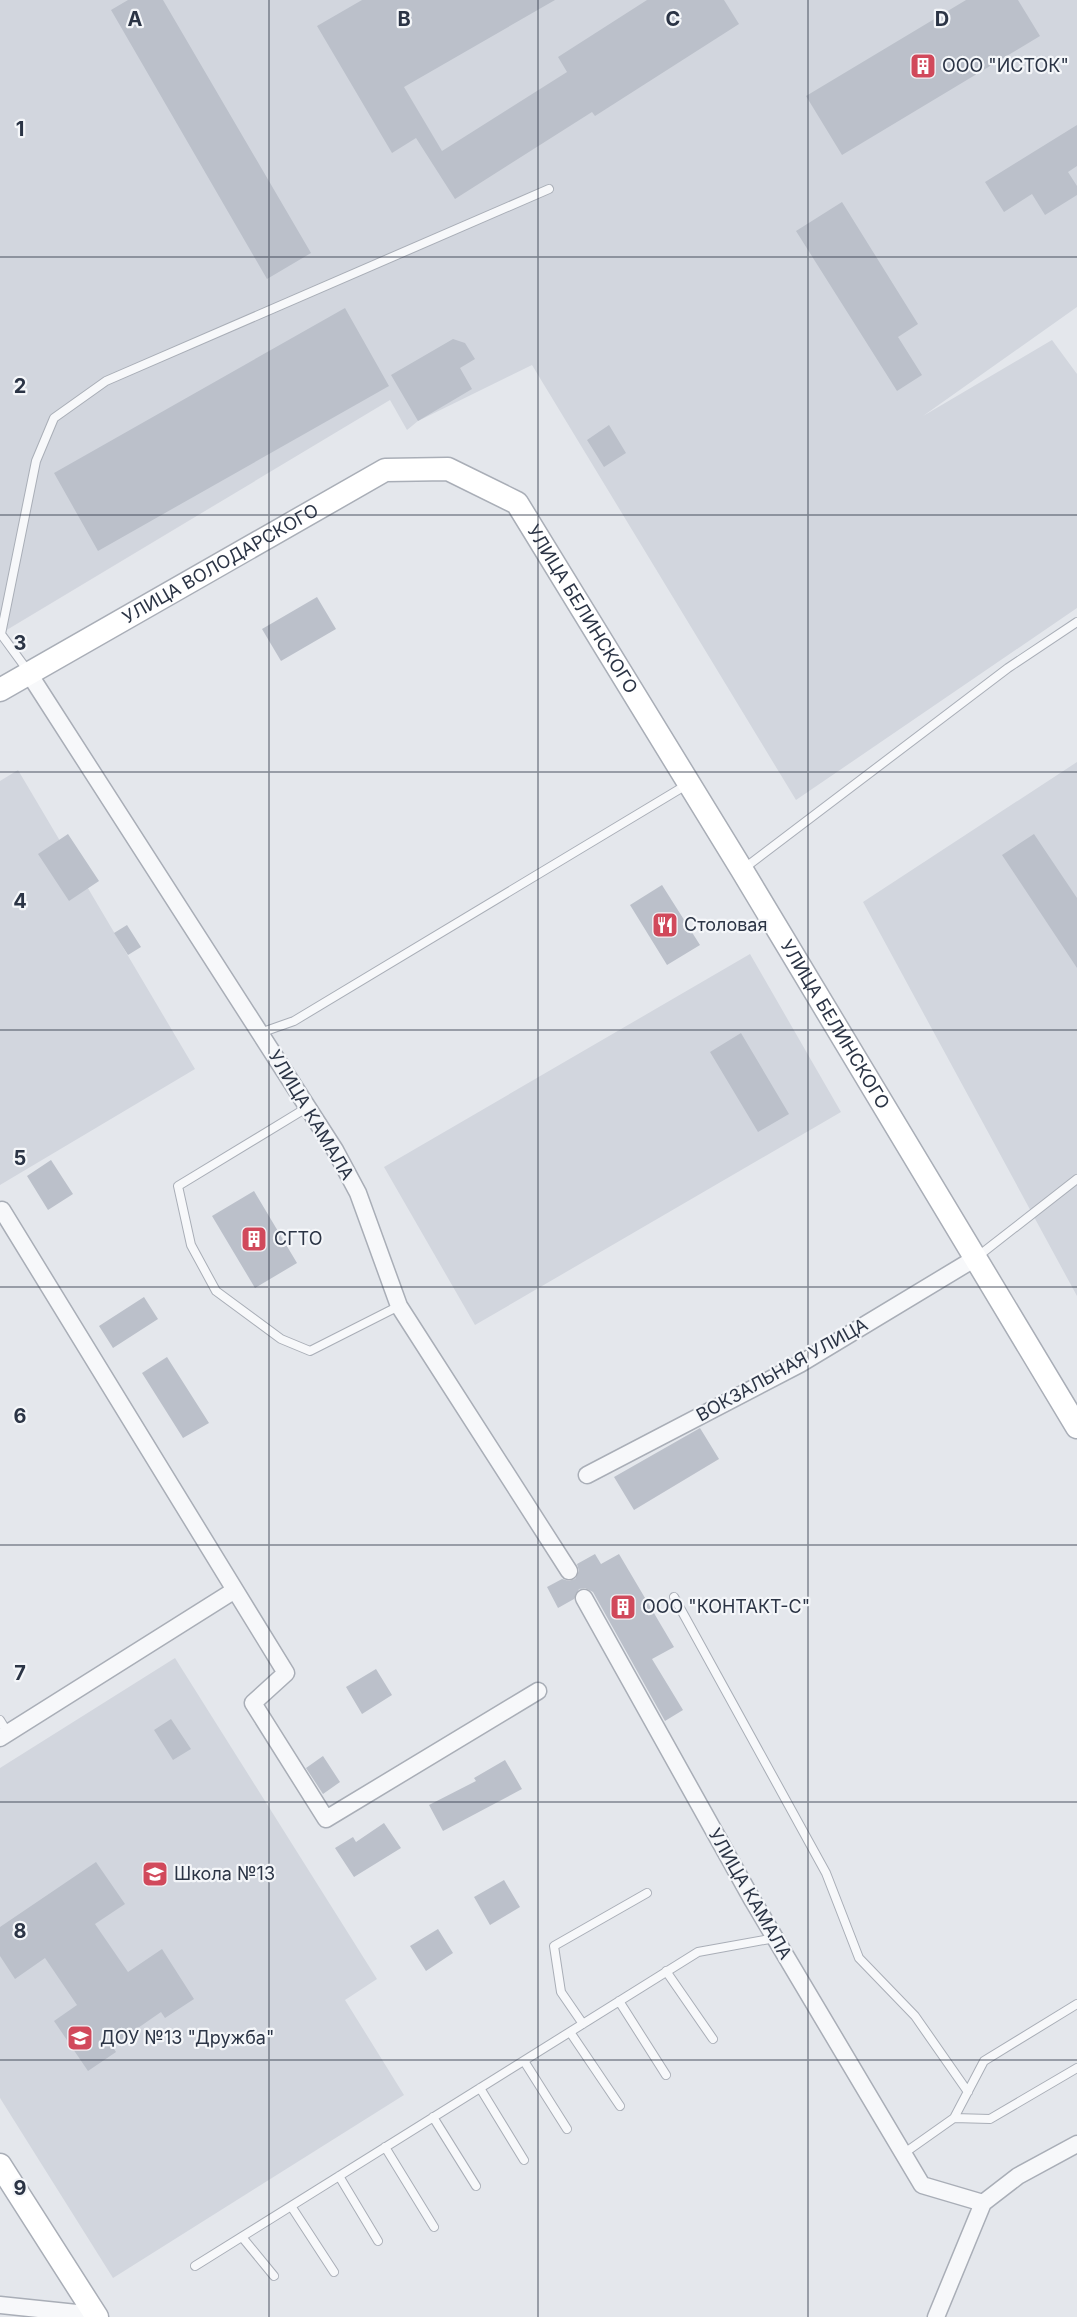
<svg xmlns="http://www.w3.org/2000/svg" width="1077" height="2317" viewBox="0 0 1077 2317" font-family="Inter,sans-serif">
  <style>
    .built { fill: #d2d6de }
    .building { fill: #bbc0ca }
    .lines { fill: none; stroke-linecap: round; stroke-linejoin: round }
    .lane-casing { stroke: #a9aeb7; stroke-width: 10 }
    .street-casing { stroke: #a9aeb7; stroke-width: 19 }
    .secondary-casing { stroke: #a9aeb7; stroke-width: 25 }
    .lane { stroke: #f7f8fa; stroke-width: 8 }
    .street { stroke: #f7f8fa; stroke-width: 16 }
    .secondary { stroke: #fff; stroke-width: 22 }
    .grid { fill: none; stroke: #2b3445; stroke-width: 1.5; stroke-opacity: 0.55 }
    .labels { text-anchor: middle; stroke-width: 4.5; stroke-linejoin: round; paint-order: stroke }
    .poi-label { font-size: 18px; fill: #2b3445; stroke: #f4f6f9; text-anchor: start }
    .street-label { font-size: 18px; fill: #2b3445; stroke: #f4f6f9 }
    .grid-label { font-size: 20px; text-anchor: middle; font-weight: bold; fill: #2b3445; stroke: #f4f6f9; stroke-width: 4.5; stroke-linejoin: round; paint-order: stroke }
  </style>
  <rect width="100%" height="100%" fill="#e4e7ec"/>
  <path class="built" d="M0,0H1077V307L923,416L1052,340L1077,374V608L796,800L532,365L418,421L407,430L390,400L0,634Z
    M1077,762V1296L863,902Z
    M18,770L195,1069L0,1185V781Z
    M750,954L841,1112L475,1325L384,1167Z
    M175,1658L377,1979L345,2000L404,2095L113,2278L0,2098V1768Z"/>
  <path class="building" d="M128,0H163L311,253L267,279L111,10Z
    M362,0H555L404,87L442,151L567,72L558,57L647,0H724L739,24L595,116L592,112L455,199L416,138L392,153L317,26Z
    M966,0H1018L1040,36L842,155L806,96Z
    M1077,125V166L1068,172L1077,186V195L1045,215L1032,194L1004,212L985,182Z
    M842,202L918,324L898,337L922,375L897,391L796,231Z
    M345,308L389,386L98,551L54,473Z
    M453,339L465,343L475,359L460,368L472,389L418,421L391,375Z
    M609,425L626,453L604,467L587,440Z
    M317,597L336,629L281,661L262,629Z
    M68,834L99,881L69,901L38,854Z
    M1034,834L1077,898V968L1002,855Z
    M662,885L700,945L667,965L630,905Z
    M127,925L141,947L128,955L114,933Z
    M741,1033L789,1114L758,1132L710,1052Z
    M51,1160L73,1194L48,1210L27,1176Z
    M254,1191L297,1263L255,1288L212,1216Z
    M144,1297L158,1319L113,1348L99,1326Z
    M167,1357L209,1423L183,1438L142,1373Z
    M700,1428L719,1459L634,1510L614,1477Z
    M595,1554L601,1564L619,1554L674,1647L652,1659L683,1710L665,1721L593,1592L585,1588L579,1589L574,1599L558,1608L547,1587L562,1579L569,1581L575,1579L579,1571L577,1564Z
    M376,1669L392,1695L362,1714L346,1687Z
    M171,1719L191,1749L173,1760L154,1730Z
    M323,1756L340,1782L323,1794L306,1768Z
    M505,1760L522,1789L443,1831L429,1805L476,1781L474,1778Z
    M384,1823L401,1848L354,1877L335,1848L353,1837L356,1842Z
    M96,1862L125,1904L95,1924L128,1972L162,1949L194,1999L165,2018L161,2012L112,2046L116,2052L88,2071L54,2021L77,2005L45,1958L15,1979L0,1956V1927Z
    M504,1880L520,1907L490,1925L474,1897Z
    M438,1929L453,1953L426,1971L410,1946Z"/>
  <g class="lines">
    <g class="lane-casing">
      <path id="lane" d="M28,671L1,634L36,461L54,418L106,381L549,189
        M742,870L1008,668L1077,622
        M260,1033L294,1021L688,784
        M308,1107L178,1186L191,1245L216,1291L281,1339L310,1351L399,1306
        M977,1257L1077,1179
        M674,1597L826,1873L859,1958L915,2016L968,2092
        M0,1720L8,1733
        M666,1971L713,2039
        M619,2001L666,2075
        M583,2024L561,1992L554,1946L647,1893
        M570,2032L620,2106
        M524,2061L567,2129
        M480,2088L524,2160
        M433,2117L476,2186
        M954,2118L990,2119L1077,2068
        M385,2147L434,2227
        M903,2154L954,2118L984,2061L1077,2004
        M339,2176L378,2241
        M291,2206L334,2272
        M242,2237L274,2276
        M195,2266L698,1952L775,1938"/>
    </g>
    <g class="street-casing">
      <path id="street" d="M28,672L335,1150L358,1193L399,1306L569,1571
        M2,1210L235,1590
        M587,1475L800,1364L974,1259
        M584,1598L753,1901L922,2185L983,2203L1018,2176L1077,2144
        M0,1738L235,1590L286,1673L253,1703L326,1819L538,1691
        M0,2305L96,2315
        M936,2317L983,2203"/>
    </g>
    <g class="secondary-casing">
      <g id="secondary">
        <path id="s1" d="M0,690L385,470L448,469L517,503L742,870L1077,1427"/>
        <path d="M0,2165L97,2317"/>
      </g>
    </g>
    <use href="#lane" class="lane"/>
    <use href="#street" class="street"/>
    <use href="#secondary" class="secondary"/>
  </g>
  <path class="grid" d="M269,0V2317M538,0V2317M808,0V2317M0,257H1077M0,515H1077M0,772H1077M0,1030H1077M0,1287H1077M0,1545H1077M0,1802H1077M0,2060H1077"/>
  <defs>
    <g id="building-square" transform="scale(1.35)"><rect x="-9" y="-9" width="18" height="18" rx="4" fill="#d1495b" stroke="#f4f6f9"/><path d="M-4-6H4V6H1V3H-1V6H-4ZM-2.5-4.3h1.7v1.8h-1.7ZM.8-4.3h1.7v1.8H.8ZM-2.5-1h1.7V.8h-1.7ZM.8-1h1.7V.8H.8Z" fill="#fff"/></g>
    <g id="restaurant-square" transform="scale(1.35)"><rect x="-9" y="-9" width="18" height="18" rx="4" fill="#d1495b" stroke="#f4f6f9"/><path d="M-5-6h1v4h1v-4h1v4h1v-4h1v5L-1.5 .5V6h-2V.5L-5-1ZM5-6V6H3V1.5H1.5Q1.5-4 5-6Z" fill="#fff"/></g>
    <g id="school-square" transform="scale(1.35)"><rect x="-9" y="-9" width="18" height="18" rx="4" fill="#d1495b" stroke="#f4f6f9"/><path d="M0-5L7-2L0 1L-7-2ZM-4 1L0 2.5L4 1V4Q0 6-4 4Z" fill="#fff"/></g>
  </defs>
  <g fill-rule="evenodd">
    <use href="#building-square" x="923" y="66"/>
    <use href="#restaurant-square" x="665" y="925"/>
    <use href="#building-square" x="254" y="1239"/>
    <use href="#building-square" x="623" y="1607"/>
    <use href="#school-square" x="155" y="1874"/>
    <use href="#school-square" x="80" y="2038"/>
  </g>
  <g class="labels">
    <g class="poi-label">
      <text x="942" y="72">ООО "ИСТОК"</text>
      <text x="684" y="931">Столовая</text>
      <text x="274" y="1245">СГТО</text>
      <text x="642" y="1613">ООО "КОНТАКТ-С"</text>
      <text x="174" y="1880">Школа №13</text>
      <text x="100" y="2044">ДОУ №13 "Дружба"</text>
    </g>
    <g class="street-label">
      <text dy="6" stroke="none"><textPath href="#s1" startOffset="254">УЛИЦА ВОЛОДАРСКОГО</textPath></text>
      <text dy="6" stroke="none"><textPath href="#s1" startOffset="708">УЛИЦА БЕЛИНСКОГО</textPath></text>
      <text dy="6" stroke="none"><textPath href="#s1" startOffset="1194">УЛИЦА БЕЛИНСКОГО</textPath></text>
      <text transform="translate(311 1115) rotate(59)" y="6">УЛИЦА КАМАЛА</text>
      <text transform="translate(782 1370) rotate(-29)" y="6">ВОКЗАЛЬНАЯ УЛИЦА</text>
      <text transform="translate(750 1894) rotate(60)" y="6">УЛИЦА КАМАЛА</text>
    </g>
  </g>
  <g class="grid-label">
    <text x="135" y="26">A</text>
    <text x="404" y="26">B</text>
    <text x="673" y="26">C</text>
    <text x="942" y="26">D</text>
    <text x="20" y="136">1</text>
    <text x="20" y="393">2</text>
    <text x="20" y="650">3</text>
    <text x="20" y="908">4</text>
    <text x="20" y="1165">5</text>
    <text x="20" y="1423">6</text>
    <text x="20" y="1680">7</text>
    <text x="20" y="1938">8</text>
    <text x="20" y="2195">9</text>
  </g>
</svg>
